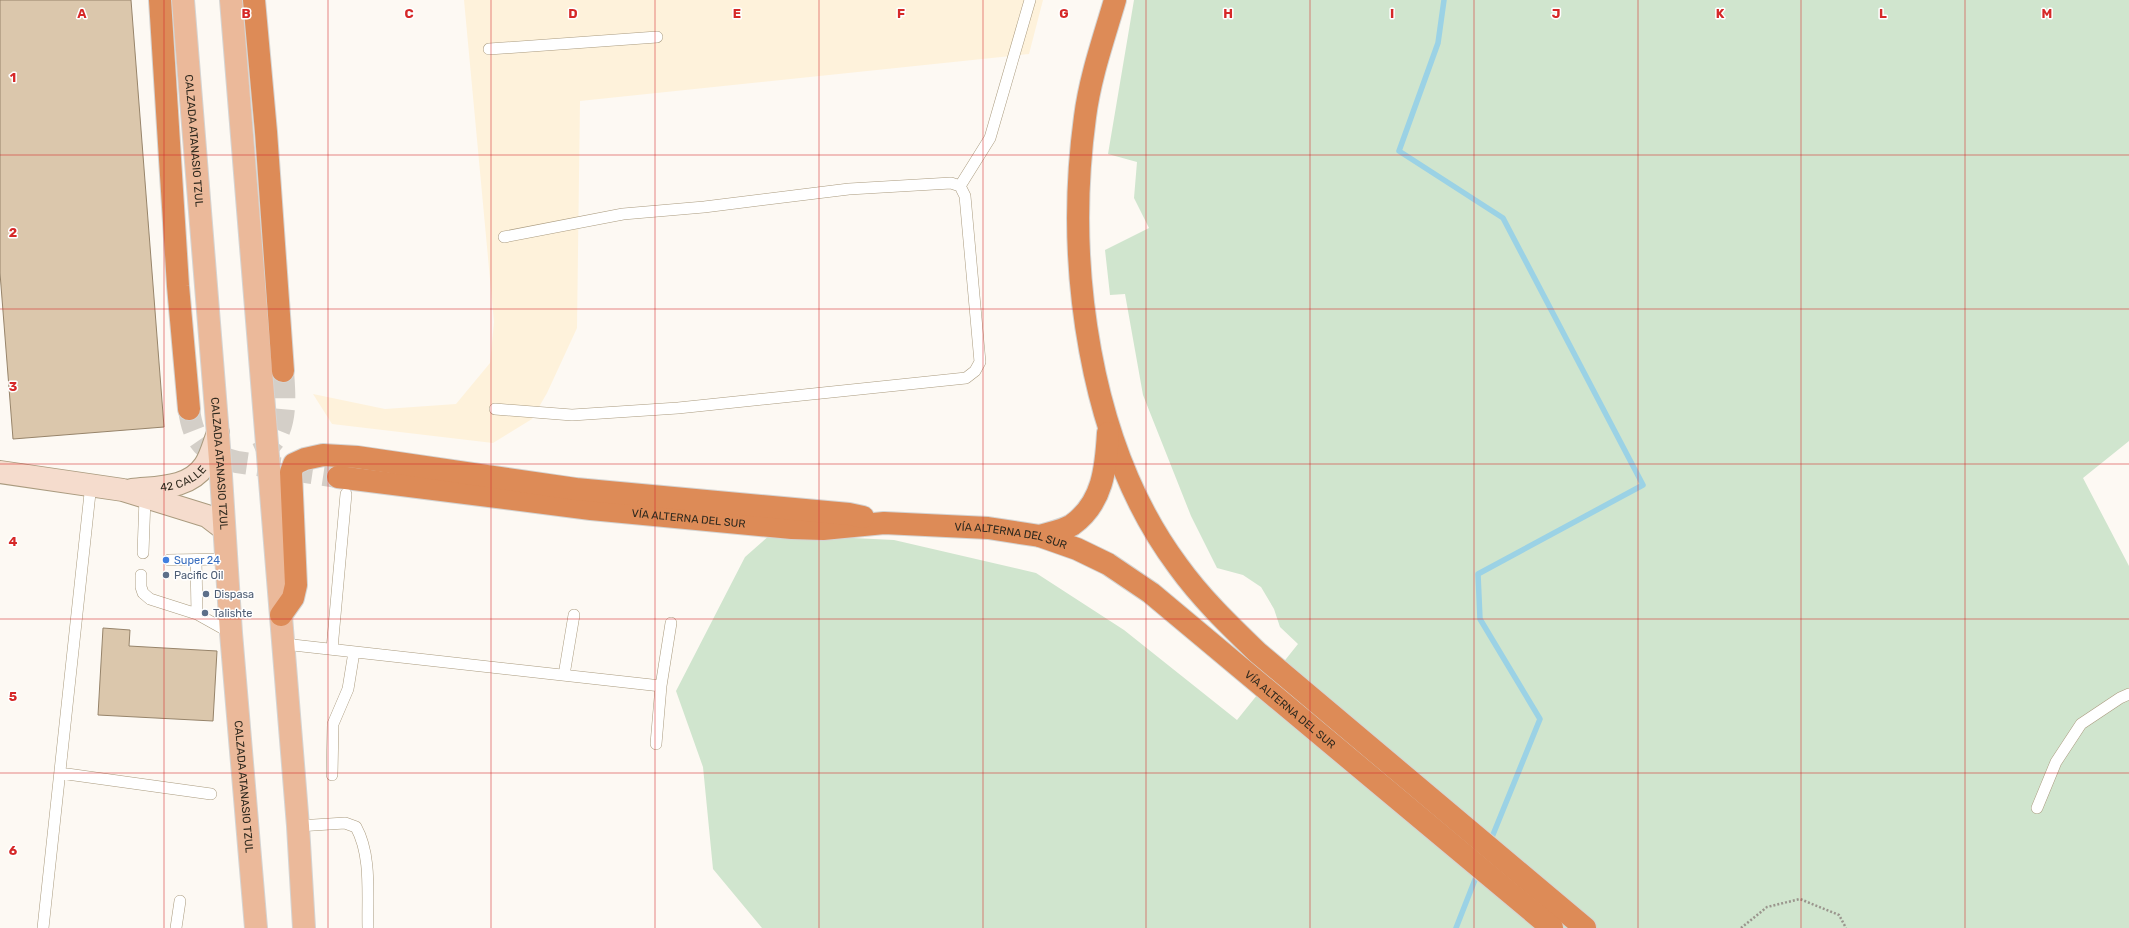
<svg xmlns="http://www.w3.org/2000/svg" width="2129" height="928" viewBox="0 0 2129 928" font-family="Rubik,sans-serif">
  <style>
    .built { fill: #fef2db }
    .green { fill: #d0e5ce }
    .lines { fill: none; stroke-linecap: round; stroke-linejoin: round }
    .stream { stroke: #9bd2e5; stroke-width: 5.5 }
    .building { fill: #dbc7ac; stroke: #97846a }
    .highway-tunnel { stroke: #d4cfc8; stroke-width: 22; stroke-dasharray: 22 11; stroke-linecap: butt }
    .lane-casing { stroke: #aa9b7f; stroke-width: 12 }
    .secondary-casing { stroke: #aa9b7f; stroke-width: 24 }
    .primary-casing { stroke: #d5d4d2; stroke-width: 24 }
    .highway-casing { stroke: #d5d4d2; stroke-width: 24 }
    .path { stroke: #9a958d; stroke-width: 2.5; stroke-dasharray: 2 2; stroke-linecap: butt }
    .lane { stroke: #fff; stroke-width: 11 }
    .secondary { stroke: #f5dccd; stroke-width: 22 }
    .primary { stroke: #ebb99a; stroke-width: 22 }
    .highway { stroke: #dd8b57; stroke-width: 22 }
    .grid { fill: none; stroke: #d62828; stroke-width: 1; stroke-opacity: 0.55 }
    .shop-dot { fill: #3f7fe0; stroke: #fff; stroke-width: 1.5 }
    .service-dot { fill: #5c6f8a; stroke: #fff; stroke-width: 1.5 }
    .labels { text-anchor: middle; stroke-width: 3; stroke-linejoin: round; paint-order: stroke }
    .street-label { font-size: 11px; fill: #2f291e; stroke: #fff }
    .shop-label { font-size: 11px; fill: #366cbe; stroke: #fff; text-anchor: start }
    .service-label { font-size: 11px; fill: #4e5e75; stroke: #fff; text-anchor: start }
    .grid-label { font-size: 13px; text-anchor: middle; font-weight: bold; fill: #d62828; stroke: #fff; stroke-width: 3; stroke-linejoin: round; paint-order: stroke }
  </style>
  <rect width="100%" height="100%" fill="#fdf9f3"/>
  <path class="built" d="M464,0H1043L1029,54L580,101L577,328L547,393L532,419L493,443L332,424L313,394L385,409L456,404L490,363L494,322Z"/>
  <path class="green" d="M1134,0H2129V441L2083,478L2129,566V928H762L713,869L703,767L676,691L745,557L771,534L894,540L1036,573L1124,630L1237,720L1298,644L1280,627L1274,609L1261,587L1243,575L1217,568L1191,516L1143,395L1125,294L1110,295L1105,250L1149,228L1134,198L1137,162L1108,154Z"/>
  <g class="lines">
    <path class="stream" d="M1444,0L1438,43L1399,151L1503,218L1643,485L1478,574L1480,619L1540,719L1490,842
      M1456,928L1478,872"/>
  </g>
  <path class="building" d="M0,0H131L164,427L13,439L0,273Z
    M103,628L130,630L129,646L217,651L213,721L98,715Z"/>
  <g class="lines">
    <path class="highway-tunnel" d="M189,409C193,442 206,454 237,462L338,477
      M257,454C289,440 285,399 283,371"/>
    <g class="lane-casing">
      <path id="lane" d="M489,49L657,37
        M960,186L990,138L1030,0
        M495,409L572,415L678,408L966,378L975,371L980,362L965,196L960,186L951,183L849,189L704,207L623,214L504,237
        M143,553L145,498
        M169,560L226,559
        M196,560L197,614
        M141,575V587L143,593L150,599L197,614L231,633
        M284,644L661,686
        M332,649L346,494
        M564,675L574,615
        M656,744L661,686L671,623
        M60,773L211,794
        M332,775L333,724L348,689L354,652
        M2037,808L2056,762L2081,724L2120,698L2129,694
        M298,826L345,823L356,827C372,856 367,896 368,928
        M43,928L91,484
        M176,928L180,901"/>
    </g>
    <g class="secondary-casing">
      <g id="secondary">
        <path d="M0,472L123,490L207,516L224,529"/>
        <path id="s1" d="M132,490C158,487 189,489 205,465C211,456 214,443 218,433"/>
      </g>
    </g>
    <g class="primary-casing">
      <g id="primary">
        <path id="s2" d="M183,0L220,460L231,633L256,928"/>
        <path d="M231,0L298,826L304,928"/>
      </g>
    </g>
    <g class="highway-casing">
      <g id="highway">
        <path d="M160,0L178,286L189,409"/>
        <path d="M254,0L266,132L283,371"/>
        <path d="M1115,0C1104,38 1090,77 1085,117C1065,263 1088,445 1178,566C1201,598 1229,625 1257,652L1585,928"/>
        <path id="s3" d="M338,477L591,509L792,528L823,529L884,523L988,528L1040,536L1077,549L1108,564L1151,593L1552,928"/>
        <path d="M1040,536C1050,533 1064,530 1072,525C1103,503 1106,468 1108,433"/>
        <path d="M281,615L293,598L296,585L291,472L294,464L305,459L323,455L357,457L576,489L849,514L863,517"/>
      </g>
    </g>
    <path class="path" d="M1741,928L1767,907L1800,899L1839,915L1846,928"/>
    <use href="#lane" class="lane"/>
    <use href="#secondary" class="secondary"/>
    <use href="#primary" class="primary"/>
    <use href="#highway" class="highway"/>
  </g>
  <path class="grid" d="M164,0V928M328,0V928M491,0V928M655,0V928M819,0V928M983,0V928M1146,0V928M1310,0V928M1474,0V928M1638,0V928M1801,0V928M1965,0V928M0,155H2129M0,309H2129M0,464H2129M0,619H2129M0,773H2129"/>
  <circle class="shop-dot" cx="166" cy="560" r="4"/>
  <g class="service-dot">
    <circle cx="166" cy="575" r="4"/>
    <circle cx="206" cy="594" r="4"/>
    <circle cx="205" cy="613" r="4"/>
  </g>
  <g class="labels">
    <g class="street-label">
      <text dy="4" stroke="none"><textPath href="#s2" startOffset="141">CALZADA ATANASIO TZUL</textPath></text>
      <text dy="4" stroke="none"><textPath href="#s2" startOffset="465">CALZADA ATANASIO TZUL</textPath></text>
      <text dy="4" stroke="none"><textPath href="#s1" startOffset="53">42 CALLE</textPath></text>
      <text dy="4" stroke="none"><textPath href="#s3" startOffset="353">VÍA ALTERNA DEL SUR</textPath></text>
      <text dy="4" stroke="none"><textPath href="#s3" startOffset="677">VÍA ALTERNA DEL SUR</textPath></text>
      <text dy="4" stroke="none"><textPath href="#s3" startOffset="1013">VÍA ALTERNA DEL SUR</textPath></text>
      <text dy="4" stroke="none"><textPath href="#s2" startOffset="789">CALZADA ATANASIO TZUL</textPath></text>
    </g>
    <g class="shop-label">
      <text x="174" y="564">Super 24</text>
    </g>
    <g class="service-label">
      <text x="174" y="579">Pacific Oil</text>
      <text x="214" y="598">Dispasa</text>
      <text x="213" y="617">Talishte</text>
    </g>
  </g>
  <g class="grid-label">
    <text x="82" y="18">A</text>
    <text x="246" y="18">B</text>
    <text x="409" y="18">C</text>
    <text x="573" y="18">D</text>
    <text x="737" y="18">E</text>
    <text x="901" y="18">F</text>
    <text x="1064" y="18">G</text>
    <text x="1228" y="18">H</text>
    <text x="1392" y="18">I</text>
    <text x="1556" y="18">J</text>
    <text x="1720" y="18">K</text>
    <text x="1883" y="18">L</text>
    <text x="2047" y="18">M</text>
    <text x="13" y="82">1</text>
    <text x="13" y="237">2</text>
    <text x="13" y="391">3</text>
    <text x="13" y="546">4</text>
    <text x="13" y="701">5</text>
    <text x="13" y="855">6</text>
  </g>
</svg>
